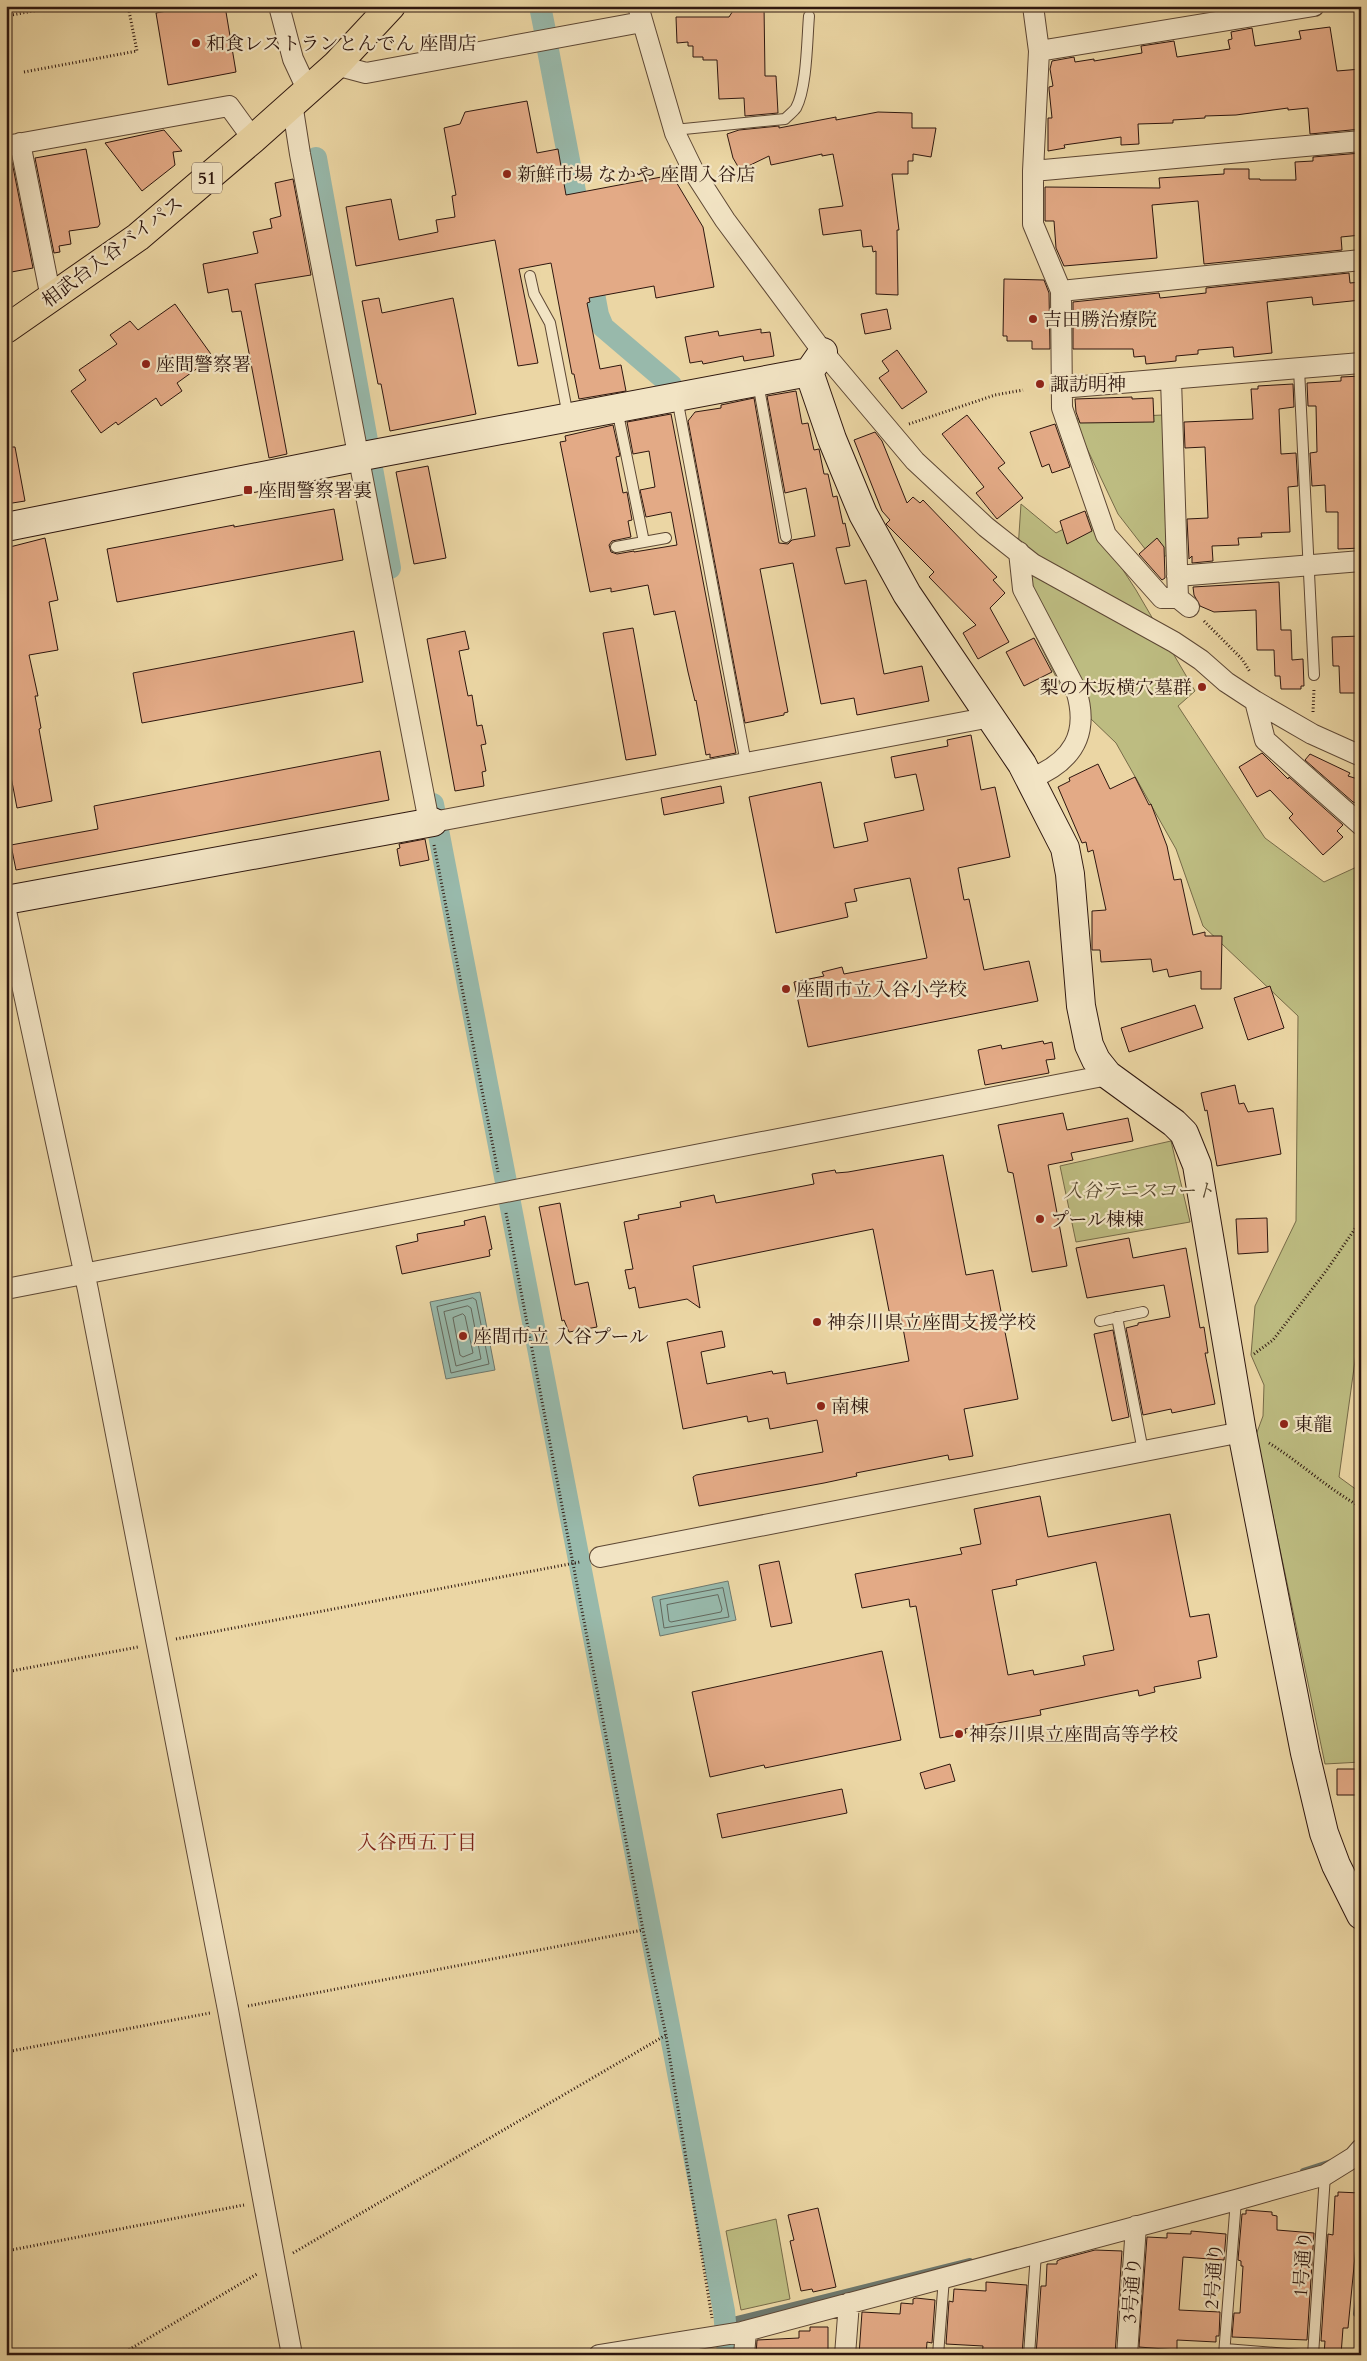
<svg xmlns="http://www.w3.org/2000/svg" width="1367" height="2361" viewBox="0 0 1367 2361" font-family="Cardo,'Noto Serif JP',serif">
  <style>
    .green { fill: #bdbc81; stroke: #766a48 }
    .water { fill: #98b9ab; stroke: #6e786d }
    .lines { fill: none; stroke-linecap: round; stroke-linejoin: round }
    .shore { stroke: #63685d; stroke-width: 1 }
    .stream { stroke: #6e786d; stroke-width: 6 }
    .canal { stroke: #98b9ab; stroke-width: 22 }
    .building { fill: #e3aa86; stroke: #2e170f; fill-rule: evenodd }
    .lane-casing { stroke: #5d4734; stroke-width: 12 }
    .street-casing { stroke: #5d4734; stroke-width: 22 }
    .secondary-casing { stroke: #2e170f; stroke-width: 30 }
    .primary-casing { stroke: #2e170f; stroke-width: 30 }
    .path { stroke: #2e170f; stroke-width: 3; stroke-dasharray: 1 2.5; stroke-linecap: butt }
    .lane { stroke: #f2e4c4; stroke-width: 10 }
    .street { stroke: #f2e4c4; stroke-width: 20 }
    .secondary { stroke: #f2e4c4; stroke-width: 28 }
    .primary { stroke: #ebd6a4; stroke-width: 28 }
    .poi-dot { fill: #8f2418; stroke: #f2e4c4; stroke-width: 2 }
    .labels { text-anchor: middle; stroke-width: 4.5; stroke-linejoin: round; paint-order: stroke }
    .shield { fill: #f2e4c4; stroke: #695445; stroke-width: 1 }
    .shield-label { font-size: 18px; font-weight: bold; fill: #2e170f }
    .poi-label { font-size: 19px; fill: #2e170f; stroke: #f2e4c4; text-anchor: start }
    .street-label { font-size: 19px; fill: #2e170f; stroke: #f2e4c4 }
    .park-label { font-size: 19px; font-style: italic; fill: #594931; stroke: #f2e4c4 }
    .neighbourhood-label { font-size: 20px; fill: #7a1f14; stroke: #f2e4c4 }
  </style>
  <rect width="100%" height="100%" fill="#ebd6a4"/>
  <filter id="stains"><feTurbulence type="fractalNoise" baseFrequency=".004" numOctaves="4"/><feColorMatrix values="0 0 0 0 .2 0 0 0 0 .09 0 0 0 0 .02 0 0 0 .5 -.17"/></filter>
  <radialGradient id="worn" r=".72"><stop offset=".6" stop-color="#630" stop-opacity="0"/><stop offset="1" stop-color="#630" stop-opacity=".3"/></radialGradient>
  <path class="green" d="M1163,415L1168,554L1156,563L1118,514L1073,419Z
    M1021,504L1056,533L1088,516L1136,590L1195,691L1178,706L1265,838L1324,882L1361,865V1340L1357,1346L1339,1477L1361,1493V1762L1325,1764L1256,1435L1263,1416L1264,1385L1251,1355L1255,1306L1296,1221L1298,1016L1203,926L1176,849L1116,743L1064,693L1015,595Z
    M1171,1141L1190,1222L1076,1242L1060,1166Z
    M776,2219L790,2299L741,2310L726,2231Z"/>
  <path class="water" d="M480,1292L495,1370L446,1379L430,1302Z
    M728,1581L736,1620L660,1636L652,1597Z"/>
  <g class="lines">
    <path class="shore" d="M473,1298L476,1300L489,1364L451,1373L437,1307Z
      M468,1306L471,1308L481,1359L456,1366L444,1312Z
      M463,1314L465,1316L473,1353L463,1357L460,1355L453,1318Z
      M723,1588L729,1617L664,1628L660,1600Z
      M718,1595L722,1609L721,1612L671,1622L669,1621L667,1605Z"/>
    <path class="stream" d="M1303,2171L1331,2162
      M1356,2314L1361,2276
      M725,2322L970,2261"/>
    <path class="canal" d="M540,6L545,31
      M548,50L581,223
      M316,158L390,568
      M589,267L598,315L603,327L671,385
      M433,804L724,2311L728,2355"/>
  </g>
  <path class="building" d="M194,6H225L236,72L168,85L156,13Z
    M736,6H764L765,76H776L778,113L745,116L744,98L719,99L717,60H703V57H693V46H688V42L677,43L676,17H729Z
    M1330,27L1337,71L1361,69V129L1310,134L1308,108L1288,110V108L1236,115L1205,116V118L1173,120V123L1138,124L1139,144L1121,145V137L1064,145L1065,148L1048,151V118H1052L1049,89V87L1053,86L1050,69L1052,61L1074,57L1075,62L1094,59V61L1142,53L1141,46L1174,41L1177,57L1230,49L1228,40L1232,39L1231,32L1252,28L1255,46L1301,39L1299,31Z
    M527,101L537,153L558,149L566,195L672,175L703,227L714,287L656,298L654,286L589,298L590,302L587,303L600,369L621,365L626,391L579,399L574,374H572L551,263L519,269L538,363L518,366L495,240L356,266L346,207L391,199L399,240L438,232L436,220L455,217L452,196L456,195L444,128L460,124L465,112Z
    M878,112L912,113V128H936L931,157L913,154V161H908V174H892L899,230H897L898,295L876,294V251L873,252L872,246L863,247L861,230L823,235L819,209L843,206L833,154L822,156V154L771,165L769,156L740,170L733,158L727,134L739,130L779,126V128L836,117V120Z
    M164,130L182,151L173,152L175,165L142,191L105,143Z
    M86,149L100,224L98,227L69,231L71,244L59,246L60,252L54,253L35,158Z
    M1361,153V235L1341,237L1342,250L1204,264L1198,201L1152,205L1157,258L1064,266L1056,248L1054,221H1045V187L1160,188L1159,178L1224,174V169H1249V179H1260V180H1296L1295,162L1313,161V157Z
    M12,162L33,268L6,273V163Z
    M293,179L311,275L255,284L287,454L269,458L241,311L232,312L228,289L208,293L203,264L258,253L253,232L272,228L270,219L281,216L275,183Z
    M1349,273L1350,283L1361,282V300L1313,305L1312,297L1267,302L1272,353L1234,357L1233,347L1198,350V354L1176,356V361L1146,364L1145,356L1134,357L1133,349H1073V302L1159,293L1160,298L1206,293V288Z
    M1004,279L1044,280L1049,293L1050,349H1032V341H1007V336H1003Z
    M379,298L382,313L453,298L476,414L390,431L381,384H378L362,301Z
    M175,304L213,357L177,383L182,391L161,406L156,398L118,425L116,422L101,433L71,391L86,380L79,370L117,344L110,335L130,321L138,330Z
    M887,309L891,329L865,334L861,314Z
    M761,329V333L770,332L774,356L744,361L743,356L703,364L702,361L690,363L685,337L718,331L719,336Z
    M897,350L927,392L902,409L879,378L889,371L882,361Z
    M1361,376V548L1338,549V512H1326L1325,485L1312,486L1310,453L1317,452L1316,406H1308L1307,383L1341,381V377Z
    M1293,384L1294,407L1279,409L1281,454L1296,453L1298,486L1288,487L1290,532L1261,533L1262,537L1238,538L1239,545L1212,546L1213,561L1192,563V556L1189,559L1187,519L1208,518L1205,447L1185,448L1184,422L1253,419L1251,389H1258V386Z
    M796,391L802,424L808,423L814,450L819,449L824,474H828L833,497L837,496L843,524L845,523L850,546L836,548L845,584L866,580L884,674L922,666L929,701L857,715L854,698L821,704L793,563L760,569L788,712L784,713V715L745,723L688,421L695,412L721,408V405L754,398L779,543L788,544L792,540L815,536L806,488L785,493L767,396Z
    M1132,397V399L1153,398L1154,422L1080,423L1076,412L1075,399Z
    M671,414L736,753L710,758V754L706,755L696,700L695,701L688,672L675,611L654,615L648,585L611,592V588L590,592L560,442L566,441L565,436L613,425L620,456L616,457L623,493L627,492L632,520L628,521L631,537L612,541L609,545L611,552L617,554L634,551V552L677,545L671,512L646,517L640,490L655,487L649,451L633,454L627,422Z
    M967,415L1005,463L998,468L1023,498L997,519L976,493L984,487L942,434Z
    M1055,424L1070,467L1052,473L1049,464L1042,467L1030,432Z
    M875,432L882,441L907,503L913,497L920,503L923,500L997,577L993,580L1005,593L990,608L1009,642L978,659L963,633L976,625L929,577L934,572L886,524L890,520L882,511L854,440Z
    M6,447H15L25,501L6,504Z
    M428,466L446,558L414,564L396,472Z
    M334,509L343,560L117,602L107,549L234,525V527Z
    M1085,511L1092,531L1067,544L1060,521Z
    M45,538L58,600L49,602L58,650L29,655L38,696H35L41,728L39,729L52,801L17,808L8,761H6V548Z
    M1157,538L1164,547L1165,578L1162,580L1139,554Z
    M1279,582L1281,630H1291L1292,660L1303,659L1304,686H1301V689H1281L1280,676H1275L1274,650H1257L1256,610L1214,612L1200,606L1194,595L1193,587Z
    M633,628L656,755L626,760L603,633Z
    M354,631L363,682L142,723L133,673Z
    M465,631L469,649L459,651L468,696L472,695L477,726L482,725L486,744L481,745L486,771L482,772L484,786L455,791L427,639Z
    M1361,636V693H1340L1339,666H1333L1332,637Z
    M1034,638L1052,672L1024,686L1006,652Z
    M971,735L981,790L995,787L1010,857L958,868L964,900L969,899L984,970L1029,961L1038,1001L808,1047L794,982L824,976L822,972L842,967L844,974L927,958L910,878L854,889L857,901L845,903L848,917L776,933L749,797L821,782L834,848L868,841L864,823L924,810L916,774L895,778L891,757L948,746L947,740Z
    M380,751L389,800L16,870L11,845L98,829L94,806Z
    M1262,753L1288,779L1289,777L1343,825L1337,831L1343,837L1323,855L1289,818L1293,814L1270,790L1257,797L1239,767Z
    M1310,754L1350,773L1348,776L1361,780V805L1353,802L1305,760Z
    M1098,764L1110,789L1135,777L1149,805L1151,804L1167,846L1174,880L1181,879L1193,935L1205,932V936H1222L1221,989H1201V971L1169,977L1167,969L1153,972L1151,959L1101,962L1100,950H1092V911L1106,910L1093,850L1088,852L1086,842L1082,843L1058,787L1070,781L1069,778Z
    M721,786L724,803L664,815L661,798Z
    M425,839L429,860L400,866L397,849L400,848L399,844Z
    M1270,986L1284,1028L1248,1040L1234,998Z
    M1195,1005L1203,1028L1129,1052L1121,1028Z
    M1043,1041L1044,1044L1052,1042L1055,1059L1046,1060L1049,1073L985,1085L978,1050L1001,1045L1002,1049Z
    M1235,1085L1239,1104L1244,1103L1248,1112L1273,1108L1281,1154L1217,1166L1207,1110L1205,1111L1201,1093Z
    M1063,1113L1067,1130L1128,1118L1133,1141L1071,1153L1073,1160L1048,1165L1067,1266L1032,1272L1013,1173L1008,1172L998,1125Z
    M943,1155L966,1275L993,1270L1018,1399L964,1409L973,1456L949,1460L948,1455L856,1473L857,1476L824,1483L699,1506L693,1477L696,1475L823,1452L817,1420L770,1429L768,1418L748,1422L747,1416L683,1429L667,1342L722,1331L725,1347L701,1352L707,1384L772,1371L773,1374L785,1372L787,1384L909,1361L901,1317L889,1311L873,1229L693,1266L700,1308L687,1299L639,1308L635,1287L629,1289L625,1270L633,1269L624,1222L639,1219L638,1215L681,1207L680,1202L714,1195L716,1203L814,1184L812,1174L835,1170L836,1173L848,1172Z
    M560,1203L575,1285L588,1282L597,1327L569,1332L564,1320L562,1321L539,1207Z
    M485,1216L492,1249L489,1250L490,1256L402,1274L396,1246L418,1241L417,1234L465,1225L464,1221Z
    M1267,1218L1268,1252L1238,1254L1236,1219Z
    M1129,1238L1133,1258L1186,1248L1200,1328L1204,1327L1208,1353H1205L1215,1404L1172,1413L1171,1409L1143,1415L1126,1328L1138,1325V1323L1170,1317L1164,1285L1087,1298L1076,1248Z
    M1113,1330L1129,1417L1112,1421L1094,1334Z
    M1040,1496L1048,1537L1170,1514L1190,1617L1209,1614L1217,1657L1198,1661L1201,1678L1154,1687L1155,1692L1139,1696L1138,1690L1040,1710L1041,1715L965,1729L966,1733L940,1738L916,1606L910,1607L909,1599L862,1608L855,1574L962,1554L960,1548L981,1544L974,1509ZM1096,1562L1114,1650L1083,1656L1085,1665L1034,1675L1033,1670L1008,1675L992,1590L1017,1585L1016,1580Z
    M779,1561L792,1623L771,1627L759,1565Z
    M882,1651L901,1740L765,1768L764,1765L710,1777L692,1692Z
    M950,1764L955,1781L925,1789L920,1773Z
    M1337,1769H1361V1795H1337Z
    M842,1789L847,1813L722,1838L717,1814Z
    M1338,2192L1360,2193L1355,2256L1348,2328H1343L1341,2355H1324L1325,2341H1321L1328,2234L1333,2235L1335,2196H1338Z
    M818,2208L836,2287L813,2292L812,2289L801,2291L790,2241L794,2240L788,2215Z
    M1246,2210L1272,2212V2215L1277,2216V2230L1314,2233L1307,2340L1232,2337L1234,2313H1240L1243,2266H1241V2261L1238,2260L1242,2214H1246Z
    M1191,2231L1226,2234L1224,2260L1183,2257L1179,2310L1220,2312L1219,2336H1216V2342L1177,2340V2350L1139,2347L1147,2237L1167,2238V2233L1191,2234Z
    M1095,2250L1122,2251L1115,2355H1036L1041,2286H1046L1047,2264H1057V2261L1061,2259Z
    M986,2282L1027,2285L1022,2355H982L983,2346L946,2344L949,2301L953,2302L954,2289L986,2291Z
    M916,2298L935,2300L932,2343L927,2342L926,2355H859L862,2312L900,2314L901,2303L913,2304V2299Z
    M810,2327H828V2353L756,2355L757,2340L799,2338V2331H810Z"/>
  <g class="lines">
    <g class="lane-casing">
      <path id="lane" d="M674,130L785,119C789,115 793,112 796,108C807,88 807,39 809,16
        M530,276L534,294L550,323L568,416
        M1299,369L1314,675
        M758,383L786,537
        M677,398L746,763
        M617,409L644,542
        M616,547L666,538
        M1117,1317L1143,1451
        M1100,1321L1143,1312
        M1225,2349L1300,2355
        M938,2355L944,2278
        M1029,2355L1036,2253
        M1224,2355L1236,2200
        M1313,2355L1325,2175"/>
    </g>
    <g class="street-casing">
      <path id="street" d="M279,6L293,59L307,89
        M638,6L675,133L694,172L725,220L823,352L915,461L986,527L1033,564L1174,642L1201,660L1226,682L1255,701L1312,734L1361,756
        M1033,6L1039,51L1033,171V224L1061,291L1062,408L1106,535L1162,598H1178L1189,607
        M1039,51L1314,6
        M336,65L366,73L642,22
        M292,103L300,154L429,822
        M20,143L51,298
        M6,146L229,106L253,139
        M1033,171L1361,141
        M1061,291L1361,260
        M1171,379L1178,598
        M1060,388L1361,363
        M1019,552L1023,589L1076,690C1090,735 1072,762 1030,779
        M1177,576L1361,561
        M1255,701L1265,740L1361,825
        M433,822L991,717
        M6,911L88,1290L228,2010L292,2355
        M6,1289L1108,1075
        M600,1557L1242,1432
        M599,2355L742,2332L1236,2200L1325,2175L1354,2157L1361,2149
        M744,2355L746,2331
        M845,2355L849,2303
        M1127,2355L1136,2226"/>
    </g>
    <g class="secondary-casing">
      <path id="secondary" d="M809,372L832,439L863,514L907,594L1022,764L1065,848L1070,874L1081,1006L1089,1045L1096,1060L1108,1075L1174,1123L1184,1133L1197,1165L1242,1432L1305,1753L1324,1833L1336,1865L1361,1915
        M6,527L363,456L809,372L823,352
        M6,900L433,822"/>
    </g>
    <g class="primary-casing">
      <path id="primary" d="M6,329L138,237L253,139L336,65L391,6"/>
    </g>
    <path class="path" d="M6,16L60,6
      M24,72L137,51L128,6
      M909,424L995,395L1023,390
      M1204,621L1242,659L1250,672
      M1313,712L1314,689
      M434,845L498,1172
      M506,1213L643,1930L666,2035L712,2318
      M1254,1354L1273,1340L1326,1271L1361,1220
      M1269,1443C1301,1463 1328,1489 1361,1507
      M176,1639L580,1562
      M6,1672L138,1647
      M248,2006L643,1930
      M6,2052L210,2013
      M6,2251L244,2205
      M293,2253L666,2035
      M120,2355L257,2274"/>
    <use href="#lane" class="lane"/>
    <use href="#street" class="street"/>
    <use href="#secondary" class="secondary"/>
    <use href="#primary" class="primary"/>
  </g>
  <g class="poi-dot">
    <circle cx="196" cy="43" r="5"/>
    <circle cx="507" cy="174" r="5"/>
    <circle cx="1033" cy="319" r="5"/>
    <circle cx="146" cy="364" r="5"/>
    <circle cx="1040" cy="384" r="5"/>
    <rect x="243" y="485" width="10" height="10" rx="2.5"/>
    <circle cx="1202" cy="687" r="5"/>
    <circle cx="786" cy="989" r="5"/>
    <circle cx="1040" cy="1219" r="5"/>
    <circle cx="817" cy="1322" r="5"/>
    <circle cx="463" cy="1336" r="5"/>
    <circle cx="821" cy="1406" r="5"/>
    <circle cx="1284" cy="1424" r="5"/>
    <circle cx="959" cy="1734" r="5"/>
  </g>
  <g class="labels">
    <rect class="shield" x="192" y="162.5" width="30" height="31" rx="4"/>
    <g class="shield-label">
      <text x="207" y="184">51</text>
    </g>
    <g class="poi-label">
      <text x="206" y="50">和食レストランとんでん 座間店</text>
      <text x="517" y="181">新鮮市場 なかや 座間入谷店</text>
      <text x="1043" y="326">吉田勝治療院</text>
      <text x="156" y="371">座間警察署</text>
      <text x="1050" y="391">諏訪明神</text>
      <text x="258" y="497">座間警察署裏</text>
      <text x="1192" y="694" text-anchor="end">梨の木坂横穴墓群</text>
      <text x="796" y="996">座間市立入谷小学校</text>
      <text x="1050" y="1226">プール棟棟</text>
      <text x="827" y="1329">神奈川県立座間支援学校</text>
      <text x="473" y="1343">座間市立 入谷プール</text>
      <text x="831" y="1413">南棟</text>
      <text x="1294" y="1431">東龍</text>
      <text x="969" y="1741">神奈川県立座間高等学校</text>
    </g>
    <g class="street-label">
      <text transform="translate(112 251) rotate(-37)" y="7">相武台入谷バイパス</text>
      <text transform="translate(1302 2264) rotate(-86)" y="7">1号通り</text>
      <text transform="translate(1213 2276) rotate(-86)" y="7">2号通り</text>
      <text transform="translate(1131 2290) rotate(-86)" y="7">3号通り</text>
    </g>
    <g class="park-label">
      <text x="1139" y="1197">入谷テニスコート</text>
    </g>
    <g class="neighbourhood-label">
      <text x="417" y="1849">入谷西五丁目</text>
    </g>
  </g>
  <rect width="1367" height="2361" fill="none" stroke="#ebd6a4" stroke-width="25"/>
  <rect x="8" y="8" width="1352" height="2346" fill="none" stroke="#2e170f" stroke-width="2.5"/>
  <rect x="12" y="12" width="1342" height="2336" fill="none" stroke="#2e170f"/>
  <rect width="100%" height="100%" filter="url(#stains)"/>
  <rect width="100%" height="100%" fill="url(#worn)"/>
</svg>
